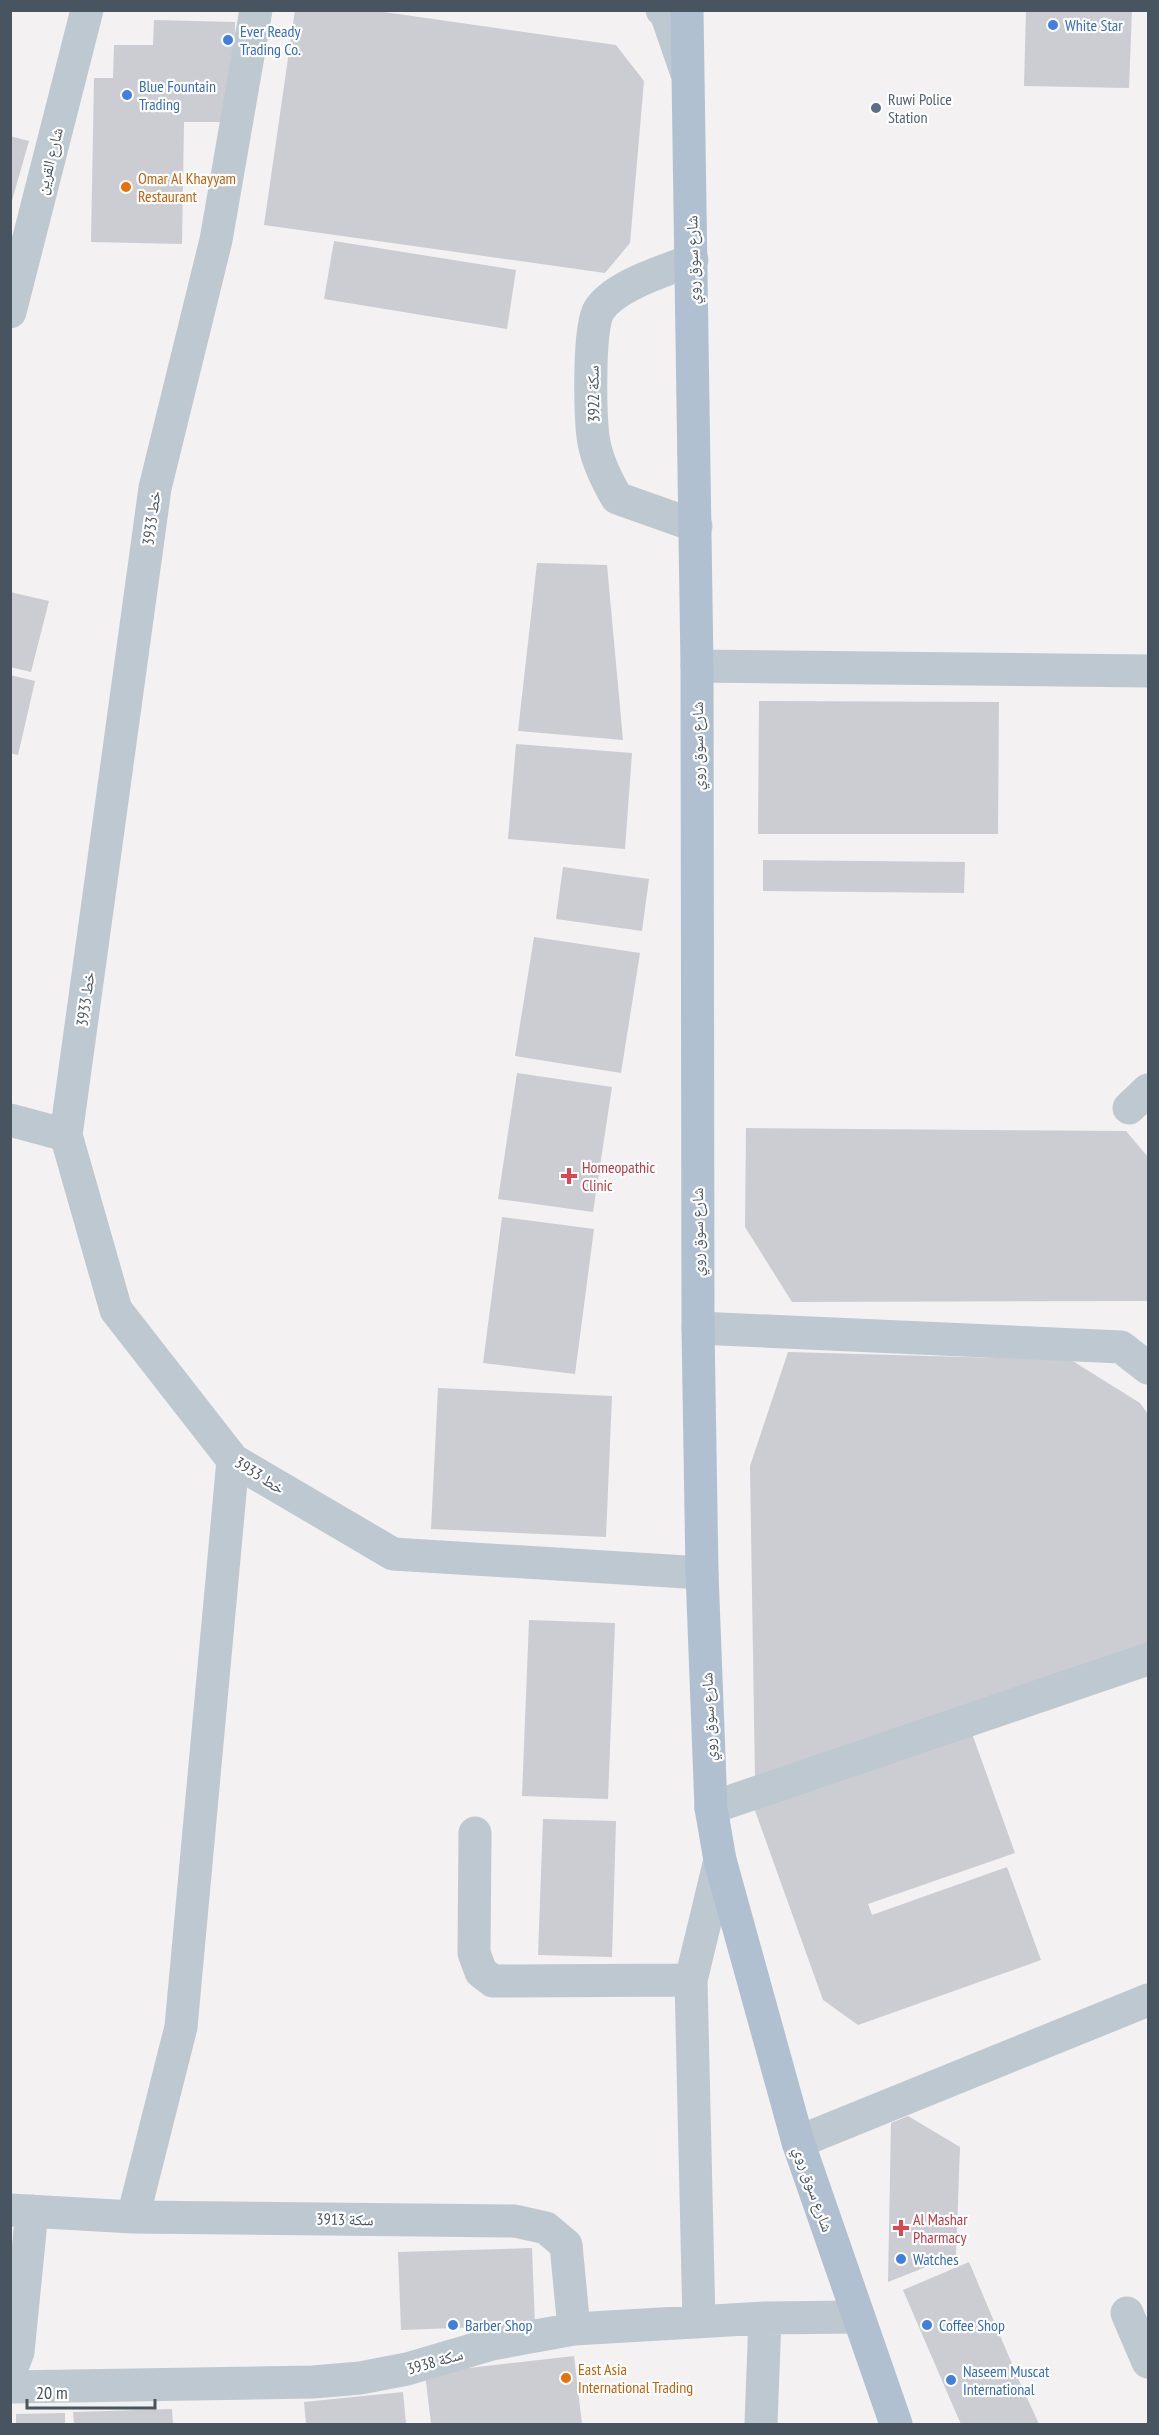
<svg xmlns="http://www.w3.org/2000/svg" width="1159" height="2435" viewBox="0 0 1159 2435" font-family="'PT Sans Narrow','Noto Naskh Arabic',sans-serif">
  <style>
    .building { fill: #cbcdd3 }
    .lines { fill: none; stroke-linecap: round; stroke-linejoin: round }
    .minor { stroke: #bec8d0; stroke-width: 33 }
    .major { stroke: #b0c0d0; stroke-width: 33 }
    .shop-dot { fill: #3f7fe0; stroke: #fff; stroke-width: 2 }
    .service-dot { fill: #5c6f8a; stroke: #fff; stroke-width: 2 }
    .food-dot { fill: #e8710a; stroke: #fff; stroke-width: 2 }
    .health-dot { fill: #e0444e; stroke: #fff; stroke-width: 2 }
    .labels { text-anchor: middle; stroke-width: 4.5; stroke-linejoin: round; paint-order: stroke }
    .shop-label { font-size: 16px; fill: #366cbe; stroke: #fff; text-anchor: start }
    .service-label { font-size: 16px; fill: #4e5e75; stroke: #fff; text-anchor: start }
    .street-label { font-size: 16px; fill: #48545f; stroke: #fff }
    .food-label { font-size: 16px; fill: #c56008; stroke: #fff; text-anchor: start }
    .health-label { font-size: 16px; fill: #be3a42; stroke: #fff; text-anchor: start }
  </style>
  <rect width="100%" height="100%" fill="#f3f1f1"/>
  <path class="building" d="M295,10H370L616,45L644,81L630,243L605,273L264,225Z
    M1026,10H1132L1129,88L1024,86Z
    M154,20L235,22L233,122H184L182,244L91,242L94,78H113L114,45H153Z
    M10,136L29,141L11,204H10Z
    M334,241L516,270L507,329L324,299Z
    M537,563L607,565L623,740L518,731Z
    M10,592L49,601L31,672L10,667Z
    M10,675L35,681L18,755L10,753Z
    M759,701L999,702L998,834H758Z
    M516,744L632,753L625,849L508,839Z
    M763,860L965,862L964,893L763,891Z
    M563,867L649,879L642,931L556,919Z
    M534,937L640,953L621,1073L515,1056Z
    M517,1073L612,1087L593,1212L498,1199Z
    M746,1128L1126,1131L1148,1157V1301L792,1302L745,1227Z
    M502,1217L594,1229L575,1374L483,1363Z
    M788,1352L1071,1360L1140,1403L1148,1414V1643L755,1780L750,1466Z
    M438,1388L612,1396L606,1537L431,1529Z
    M529,1620L615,1623L608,1799L522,1796Z
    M970,1728L1015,1853L868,1904L872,1915L1007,1867L1041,1960L858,2025L823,2000L753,1805Z
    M543,1819L616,1821L612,1957L538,1955Z
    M908,2116L960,2147L956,2255L888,2282L891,2123Z
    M532,2248L535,2325L401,2330L398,2252Z
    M969,2262L1021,2385L1039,2424H961L956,2413L903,2290Z
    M574,2356L582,2424H431L425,2373Z
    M403,2392L406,2424H306L304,2402Z
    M172,2409L173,2424H74L73,2412Z
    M65,2413V2424H16V2414Z"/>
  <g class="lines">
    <path class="minor" d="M256,10L216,240L155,488L66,1135L116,1310L233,1460L393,1554L702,1573
      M662,10L666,13L686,71
      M692,260C665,271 615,285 599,310C588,325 590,421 594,443C598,463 607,481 617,498L696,526
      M10,312L87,10
      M697,666L1148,671
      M1129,1108L1148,1090
      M10,1120L66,1135
      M698,1328L1121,1347L1148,1368
      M711,1808L1148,1659
      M475,1833L474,1953L481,1972L493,1981L691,1980
      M798,2142L1148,2000
      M10,2210L133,2217L515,2221L546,2228L566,2245L574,2329
      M133,2217L181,2027L233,1460
      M1127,2313L1148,2362
      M699,2322L691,1980L720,1860
      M10,2373L18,2352L32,2211
      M10,2387L313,2382L360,2378L407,2369L492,2344L574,2329L765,2318L857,2317
      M761,2424L765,2318"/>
    <path class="major" d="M687,10L697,666L698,1328L702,1573L711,1808L720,1860L798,2142L896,2424"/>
  </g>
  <g class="shop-dot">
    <circle cx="1053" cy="25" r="6"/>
    <circle cx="228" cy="40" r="6"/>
    <circle cx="127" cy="95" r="6"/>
    <circle cx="901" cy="2259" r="6"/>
    <circle cx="453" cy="2325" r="6"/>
    <circle cx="927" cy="2325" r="6"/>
    <circle cx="951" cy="2380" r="6"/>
  </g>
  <circle class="service-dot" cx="876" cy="108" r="6"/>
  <g class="food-dot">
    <circle cx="126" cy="187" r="6"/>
    <circle cx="566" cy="2378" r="6"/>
  </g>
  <g class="health-dot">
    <path d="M566 1167h6v6h6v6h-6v6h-6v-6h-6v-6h6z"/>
    <path d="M898 2219h6v6h6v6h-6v6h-6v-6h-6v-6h6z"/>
  </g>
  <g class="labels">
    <g class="shop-label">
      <text x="1065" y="31">White Star</text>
      <text x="240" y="37">Ever Ready<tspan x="240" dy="18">Trading Co.</tspan></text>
      <text x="139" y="92">Blue Fountain<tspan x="139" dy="18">Trading</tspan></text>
      <text x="913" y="2265">Watches</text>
      <text x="465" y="2331">Barber Shop</text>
      <text x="939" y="2331">Coffee Shop</text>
      <text x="963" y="2377">Naseem Muscat<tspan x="963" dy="18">International</tspan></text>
    </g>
    <g class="service-label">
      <text x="888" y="105">Ruwi Police<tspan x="888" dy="18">Station</tspan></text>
    </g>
    <g class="street-label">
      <text transform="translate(49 161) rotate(-76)" y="6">شارع القرين</text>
      <text transform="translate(692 260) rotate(-91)" y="6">شارع سوق روي</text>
      <text transform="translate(593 394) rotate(-91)" y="6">سكة 3922</text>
      <text transform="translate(151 518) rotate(-82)" y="6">3933 خط</text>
      <text transform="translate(697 746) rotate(-90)" y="6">شارع سوق روي</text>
      <text transform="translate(85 999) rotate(-82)" y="6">3933 خط</text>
      <text transform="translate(697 1232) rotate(-90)" y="6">شارع سوق روي</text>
      <text transform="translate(260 1475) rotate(32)" y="6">3933 خط</text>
      <text transform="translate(708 1717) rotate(-92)" y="6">شارع سوق روي</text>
      <text transform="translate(814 2189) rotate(71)" y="6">شارع سوق روي</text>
      <text transform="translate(345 2219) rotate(1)" y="6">سكة 3913</text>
      <text transform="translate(435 2361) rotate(-16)" y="6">سكة 3938</text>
    </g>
    <g class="food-label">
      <text x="138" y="184">Omar Al Khayyam<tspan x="138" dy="18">Restaurant</tspan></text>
      <text x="578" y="2375">East Asia<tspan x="578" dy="18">International Trading</tspan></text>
    </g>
    <g class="health-label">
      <text x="582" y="1173">Homeopathic<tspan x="582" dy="18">Clinic</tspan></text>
      <text x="913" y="2225">Al Mashar<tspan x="913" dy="18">Pharmacy</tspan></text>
    </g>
  </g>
  <rect width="1159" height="2435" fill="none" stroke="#48545f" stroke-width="24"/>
  <path d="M27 2399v9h128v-9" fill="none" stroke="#48545f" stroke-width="3"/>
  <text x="36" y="2399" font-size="18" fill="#48545f" stroke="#ffffff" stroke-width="4.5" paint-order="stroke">20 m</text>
</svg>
